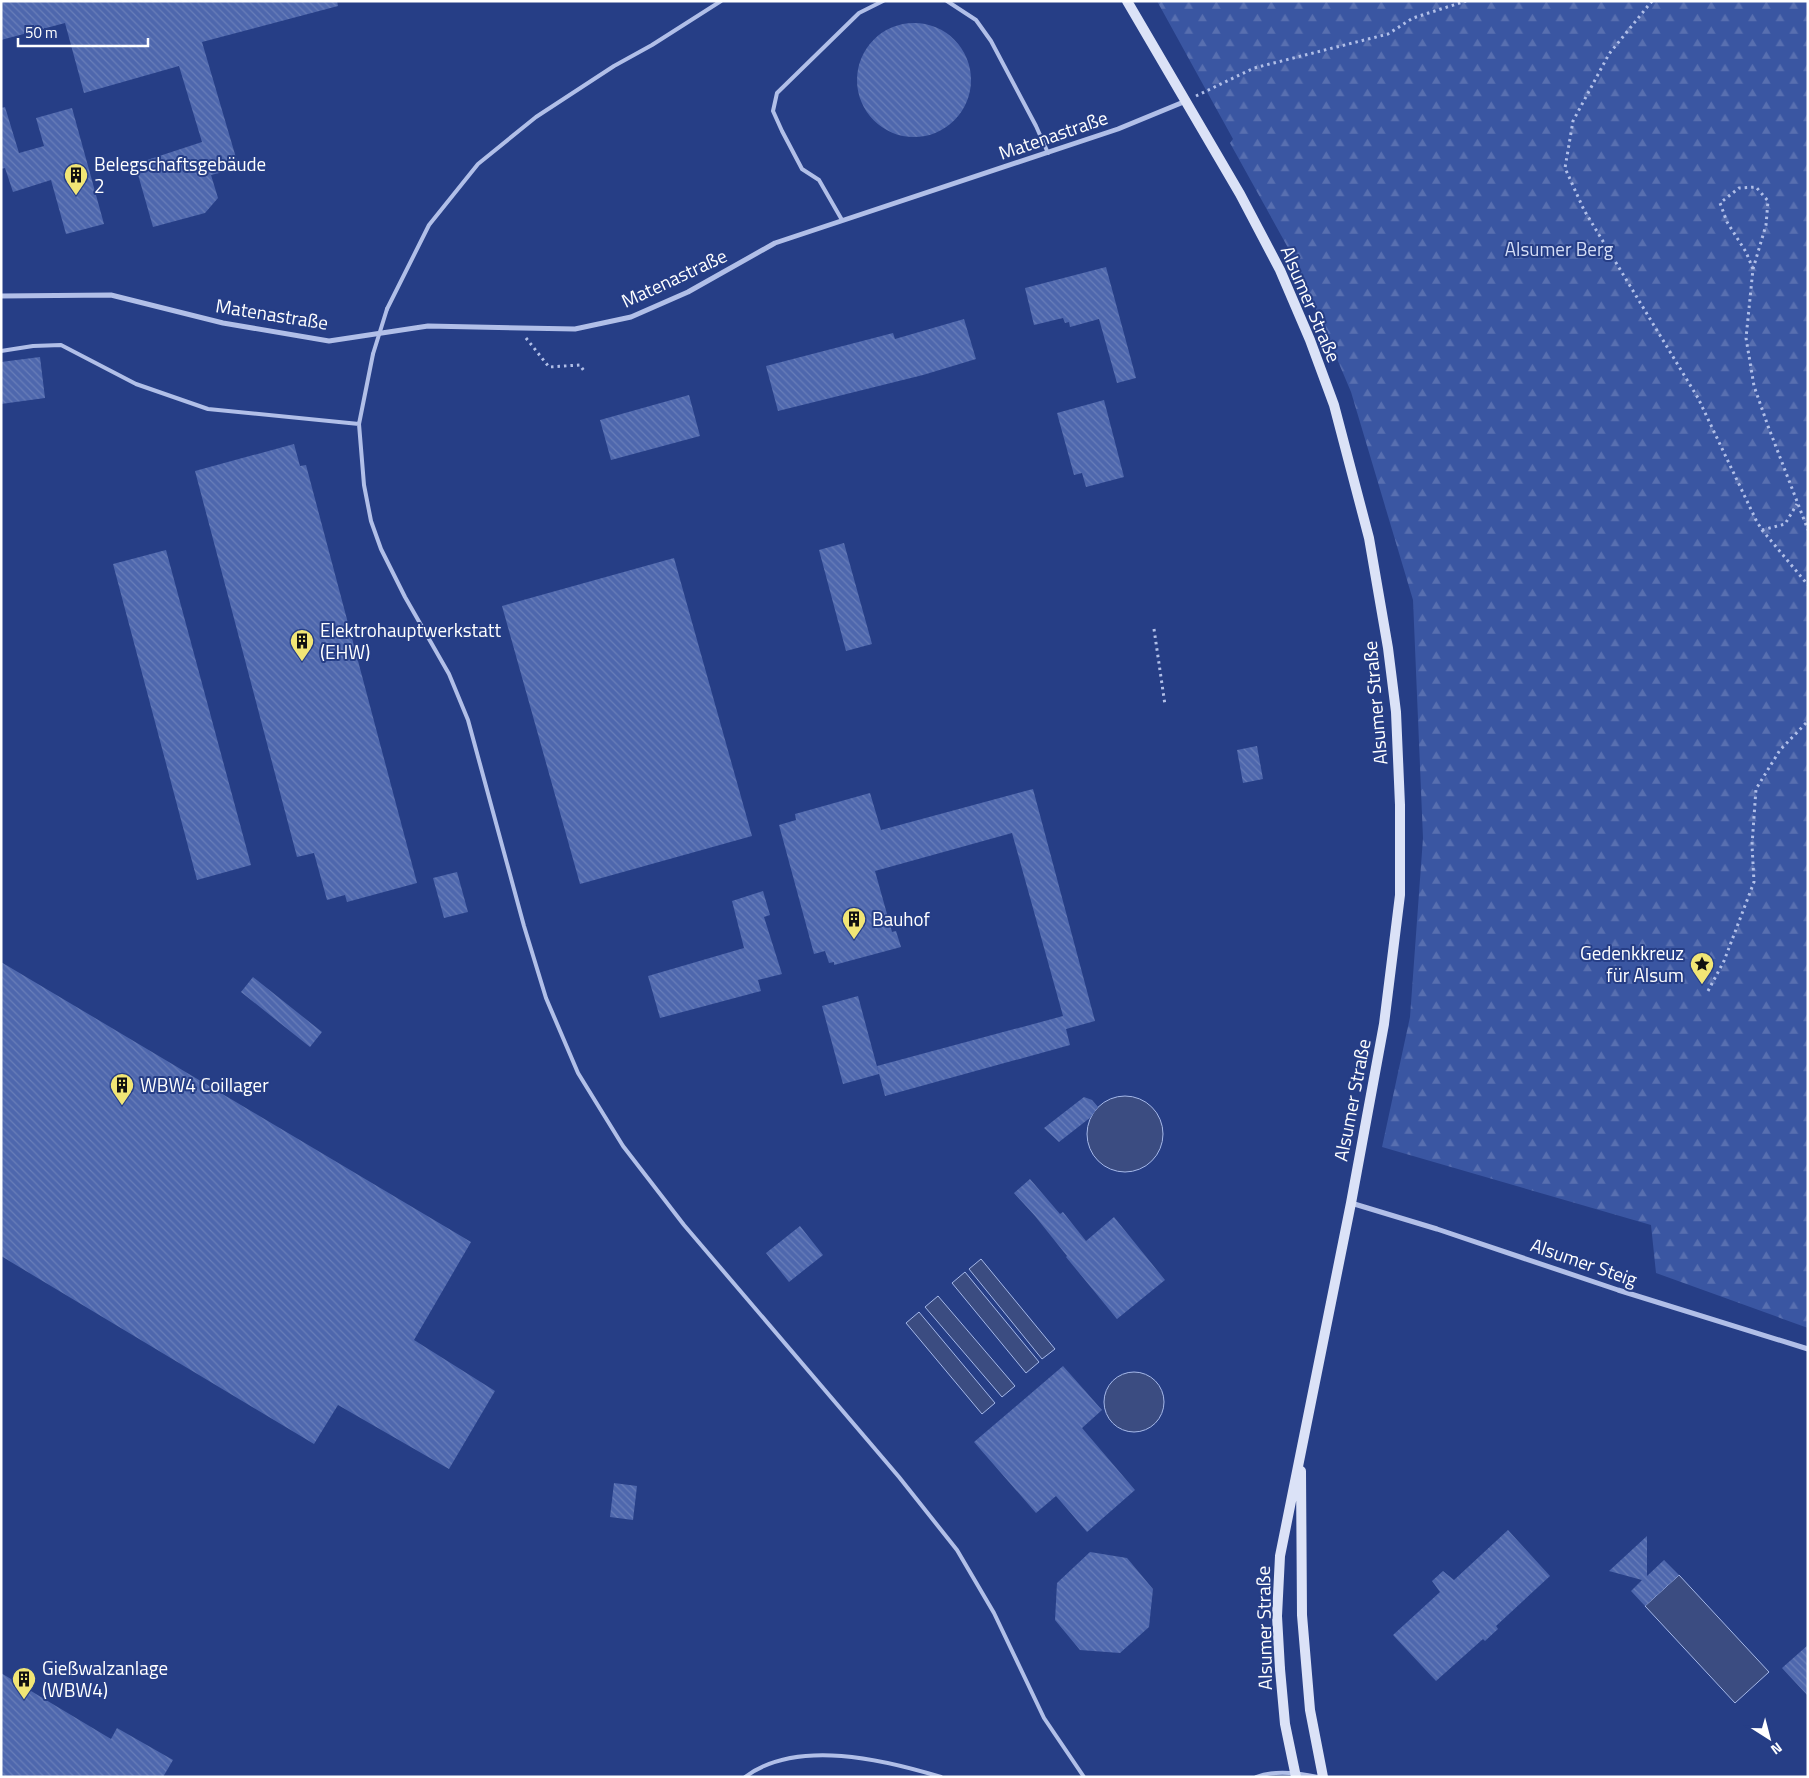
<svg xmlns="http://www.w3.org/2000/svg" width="1809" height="1778" viewBox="0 0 1809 1778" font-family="'Titillium Web',sans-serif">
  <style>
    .forest { fill: url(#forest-firs) }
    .water { fill: #3b4c81; stroke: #a5b8e9 }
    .building { fill: url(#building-back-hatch) }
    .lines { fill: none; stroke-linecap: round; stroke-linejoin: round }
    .path { stroke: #b1bfe8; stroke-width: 3; stroke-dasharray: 2.5 4; stroke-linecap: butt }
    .lane { stroke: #b1bfe8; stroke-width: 4 }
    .street { stroke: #b1bfe8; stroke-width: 5 }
    .secondary { stroke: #dbe2f7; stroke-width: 10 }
    .lane-bridge { stroke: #b1bfe8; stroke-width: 4 }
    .secondary-bridge { stroke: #dbe2f7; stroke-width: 10 }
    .labels { text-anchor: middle; stroke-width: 4; stroke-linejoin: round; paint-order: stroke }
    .street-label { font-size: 19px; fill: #fff; stroke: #263e86 }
    .poi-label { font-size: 19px; fill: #fff; stroke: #263e86; text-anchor: start }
    .park-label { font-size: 19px; fill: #d4ddf6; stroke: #263e86 }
  </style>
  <defs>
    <pattern id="forest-firs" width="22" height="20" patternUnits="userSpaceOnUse" patternTransform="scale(1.25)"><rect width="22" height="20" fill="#3a56a2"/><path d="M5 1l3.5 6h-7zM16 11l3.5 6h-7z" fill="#586fb0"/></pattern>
    <pattern id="building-back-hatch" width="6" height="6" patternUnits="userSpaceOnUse" patternTransform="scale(1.25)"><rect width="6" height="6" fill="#4e67ad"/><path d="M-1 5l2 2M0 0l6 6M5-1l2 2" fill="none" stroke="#697eb9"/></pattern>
  </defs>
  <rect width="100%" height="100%" fill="#263e86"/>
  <path class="forest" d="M1157,1H1808V1328L1656,1273L1651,1225L1382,1147L1410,1017L1423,838L1413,600L1351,392L1297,264L1230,143L1233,139Z"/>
  <path class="water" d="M1087 1134a38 38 0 1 1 76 0a38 38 0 1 1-76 0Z
    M981,1259L1055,1349L1042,1359L969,1269Z
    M965,1272L1039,1362L1026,1373L952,1283Z
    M938,1296L1015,1386L1002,1397L925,1307Z
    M919,1312L995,1403L982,1414L906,1323Z
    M1104 1402a30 30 0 1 1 60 0a30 30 0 1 1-60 0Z
    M1679,1575L1769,1672L1735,1703L1645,1606Z"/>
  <path class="building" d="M1,1H337L338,6L202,42L239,168L211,175L218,198L205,213L153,227L135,164L202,142L179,66L84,93L65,23L1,40Z
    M857 80a57 57 0 1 1 114 0a57 57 0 1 1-114 0Z
    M5,107L19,153L44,146L36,118L72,108L104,224L66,234L51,180L13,192L5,168L1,169V108Z
    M1106,267L1136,378L1117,383L1099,319L1070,327L1069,322L1065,323L1063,318L1034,325L1025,288Z
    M964,319L976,359L923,375L778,411L766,366L893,333L895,339Z
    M40,357L45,398L1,404V362Z
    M689,395L700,436L611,460L600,420Z
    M1104,400L1124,477L1086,487L1082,473L1074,475L1057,413Z
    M294,444L300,466L306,465L417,883L347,902L345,895L327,900L314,853L297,857L195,471Z
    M844,543L872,644L846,651L819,550Z
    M166,550L251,865L197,880L113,564Z
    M674,558L752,836L580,884L502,606Z
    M1257,746L1263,779L1243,783L1237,750Z
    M1033,789L1095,1021L1066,1029L1070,1045L885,1096L877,1066L1063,1016L1012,833L875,871L892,932L896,931L901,947L834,965V962L829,963L825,951L814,954L779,825L796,820L795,814L870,793L881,830Z
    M457,872L468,912L444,918L433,878Z
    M763,891L770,915L764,917L782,974L758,980L761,991L660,1018L648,976L744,948L732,901Z
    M1,962L471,1242L414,1340L495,1391L449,1469L338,1405L314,1444L1,1256Z
    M253,977L322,1032L310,1047L241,992Z
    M858,996L879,1074L843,1084L822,1006Z
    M1084,1097L1092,1100L1098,1107L1091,1117L1059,1142L1044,1128Z
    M1030,1179L1060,1214L1063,1212L1086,1241L1114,1217L1165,1280L1117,1319L1066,1257L1067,1256L1035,1216L1014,1193Z
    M800,1226L823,1255L789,1282L766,1253Z
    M1063,1366L1102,1410L1082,1428L1135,1490L1087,1532L1056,1496L1036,1513L974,1442Z
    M614,1483L637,1486L633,1520L610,1517Z
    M1508,1530L1550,1576L1496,1626L1498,1629L1485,1641L1483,1639L1436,1681L1393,1635L1440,1592L1432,1581L1443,1571L1454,1580Z
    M1647,1536V1576L1664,1560L1679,1575L1645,1606L1631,1591L1642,1580L1609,1571Z
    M1090,1552L1127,1558L1153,1589L1149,1627L1120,1653L1080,1650L1055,1620L1057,1583Z
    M1808,1645V1696L1782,1668Z
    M1,1673L111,1739L117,1728L173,1760L163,1777H1Z"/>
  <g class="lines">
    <path class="path" d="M1652,1L1609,54L1573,121L1565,168L1584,210L1698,398L1756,520L1762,530L1808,585
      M1196,96L1254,68L1388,34L1413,18L1466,1
      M1753,269L1746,252L1727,222L1720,203L1739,188L1756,187L1768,201L1766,225L1753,269L1746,338L1754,386L1768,426L1808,530
      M526,338L549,367L580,365L584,371
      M1762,530L1785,524L1797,504
      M1154,629L1165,705
      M1708,991L1724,961L1754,882L1752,845L1756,789L1780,750L1808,721"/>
    <path class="lane" d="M947,1L976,20L991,41L1036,126L1048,153
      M842,220L819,180L802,169L782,131L773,111L777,93L859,13L883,1
      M387,309L429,225L478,164L536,117L614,66L652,45L721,1
      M1,351L33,346L61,345L136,384L208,409L359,424
      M373,354L359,424L364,485L371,521L381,549L405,597L449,674L468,720L524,926L546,998L578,1073L623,1146L684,1225L899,1477L957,1550L994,1613L1044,1718L1084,1777
      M745,1777C797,1738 885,1760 941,1777
      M1256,1777C1274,1770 1299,1773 1318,1777"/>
    <path class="street" d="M1,296L111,295L223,323L329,341L428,326L575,329L631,317L688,292L775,243L1118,129L1186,101
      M1351,1203L1437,1229L1618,1290L1808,1349"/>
    <path class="secondary" d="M1127,1L1240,194L1280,270L1310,340L1334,405L1369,538L1388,648L1396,712L1400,805V895L1384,1024L1351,1203L1280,1556L1277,1616L1280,1669
      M1301,1471L1302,1615L1310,1710L1323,1777"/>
    <path class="lane-bridge" d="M373,354L387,309"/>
    <path class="secondary-bridge" d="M1280,1669L1285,1724L1296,1777"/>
  </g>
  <defs>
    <g id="building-pin" transform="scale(1.25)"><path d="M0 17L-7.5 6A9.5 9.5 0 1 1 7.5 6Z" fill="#f1e575" stroke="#263e86"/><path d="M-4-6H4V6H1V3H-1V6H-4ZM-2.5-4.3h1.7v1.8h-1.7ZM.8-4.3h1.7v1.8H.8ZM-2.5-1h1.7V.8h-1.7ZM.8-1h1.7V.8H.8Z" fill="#111"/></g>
    <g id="sight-pin" transform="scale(1.25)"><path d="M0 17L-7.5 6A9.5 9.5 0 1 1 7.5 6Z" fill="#f1e575" stroke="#263e86"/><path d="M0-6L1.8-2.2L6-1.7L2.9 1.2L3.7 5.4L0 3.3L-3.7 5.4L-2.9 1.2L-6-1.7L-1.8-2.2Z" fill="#111"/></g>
  </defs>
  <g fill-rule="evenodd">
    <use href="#building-pin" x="76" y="175"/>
    <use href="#building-pin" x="302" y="641"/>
    <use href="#building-pin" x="854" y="919"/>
    <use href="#sight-pin" x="1702" y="964"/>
    <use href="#building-pin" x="122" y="1085"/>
    <use href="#building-pin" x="24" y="1679"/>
  </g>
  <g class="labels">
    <g class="street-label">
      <text transform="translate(1053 135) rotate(-19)" y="7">Matenastraße</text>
      <text transform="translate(674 278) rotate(-25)" y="7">Matenastraße</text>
      <text transform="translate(1311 304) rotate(67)" y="7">Alsumer Straße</text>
      <text transform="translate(272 314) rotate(9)" y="7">Matenastraße</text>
      <text transform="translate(1375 703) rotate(-95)" y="7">Alsumer Straße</text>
      <text transform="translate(1352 1100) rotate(-79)" y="7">Alsumer Straße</text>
      <text transform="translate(1584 1262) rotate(19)" y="7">Alsumer Steig</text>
      <text transform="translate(1264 1628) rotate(-91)" y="7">Alsumer Straße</text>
    </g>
    <g class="poi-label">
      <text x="94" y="171">Belegschaftsgebäude<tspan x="94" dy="22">2</tspan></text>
      <text x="320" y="637">Elektrohauptwerkstatt<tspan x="320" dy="22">(EHW)</tspan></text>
      <text x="872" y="926">Bauhof</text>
      <text x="1684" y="960" text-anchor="end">Gedenkkreuz<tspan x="1684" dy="22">für Alsum</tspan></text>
      <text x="140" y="1092">WBW4 Coillager</text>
      <text x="42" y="1675">Gießwalzanlage<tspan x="42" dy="22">(WBW4)</tspan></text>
    </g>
    <g class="park-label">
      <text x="1559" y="256">Alsumer Berg</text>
    </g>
  </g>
  <rect width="1809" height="1778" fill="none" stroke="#ffffff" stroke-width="5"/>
  <g transform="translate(1769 1738) rotate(144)" stroke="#263e86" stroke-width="4" paint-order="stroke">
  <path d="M0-4L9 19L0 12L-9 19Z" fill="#ffffff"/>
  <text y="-8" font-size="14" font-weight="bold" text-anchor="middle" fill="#ffffff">N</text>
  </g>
  <path d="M18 38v8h130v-8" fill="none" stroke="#ffffff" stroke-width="2.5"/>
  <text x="25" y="38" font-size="15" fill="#ffffff" stroke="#263e86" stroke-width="4" paint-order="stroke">50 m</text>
</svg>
